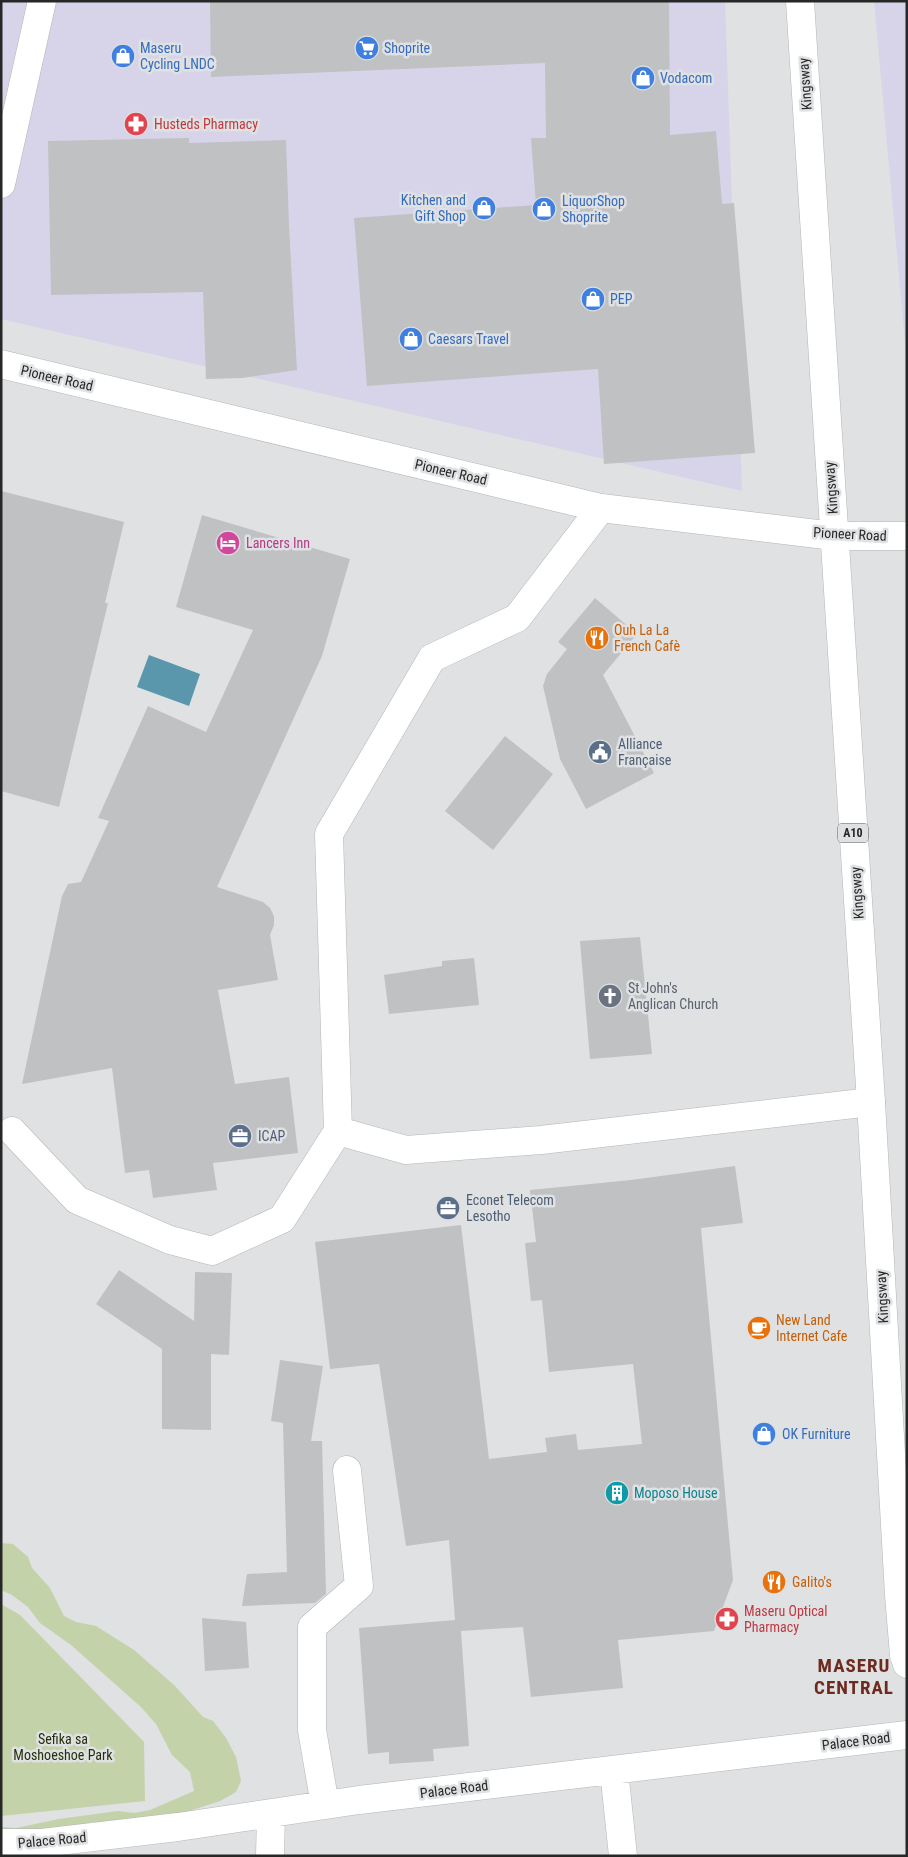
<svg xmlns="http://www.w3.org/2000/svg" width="908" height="1857" viewBox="0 0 908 1857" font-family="'Roboto Condensed',sans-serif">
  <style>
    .commercial { fill: #d7d4ea }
    .green { fill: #c3d2a9 }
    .water { fill: #5a97ad }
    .building { fill: #c0c1c3 }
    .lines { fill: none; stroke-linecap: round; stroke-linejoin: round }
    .minor-casing { stroke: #b4b6b7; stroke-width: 29 }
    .major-casing { stroke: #b4b6b7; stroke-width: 29 }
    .minor { stroke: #fff; stroke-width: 28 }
    .major { stroke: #fff; stroke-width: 28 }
    .labels { text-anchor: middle; stroke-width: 5; stroke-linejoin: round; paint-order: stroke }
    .shield { fill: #dfe1e3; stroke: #5e5f5f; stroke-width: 1 }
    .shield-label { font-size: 12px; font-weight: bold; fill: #262727 }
    .shop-label { font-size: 14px; fill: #366cbe; stroke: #dfe1e3; text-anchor: start }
    .street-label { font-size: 14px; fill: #262727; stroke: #dfe1e3 }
    .health-label { font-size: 14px; fill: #be3a42; stroke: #dfe1e3; text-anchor: start }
    .hotel-label { font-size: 14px; fill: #b23c85; stroke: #dfe1e3; text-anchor: start }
    .food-label { font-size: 14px; fill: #c56008; stroke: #dfe1e3; text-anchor: start }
    .service-label { font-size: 14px; fill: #4e5e75; stroke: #dfe1e3; text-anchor: start }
    .worship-label { font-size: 14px; fill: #5b616d; stroke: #dfe1e3; text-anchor: start }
    .culture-label { font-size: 14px; fill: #0d838f; stroke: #dfe1e3; text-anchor: start }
    .park-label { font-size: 14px; fill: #25300a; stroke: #dfe1e3 }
    .district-label { font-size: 19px; font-weight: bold; letter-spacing: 1px; fill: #6e2a1e; stroke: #dfe1e3 }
  </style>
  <rect width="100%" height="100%" fill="#dfe1e3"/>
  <path class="commercial" d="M1,1H725L742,491L1,319Z
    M874,1H907V364Z"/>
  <path class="green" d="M1,1543L13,1544L28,1557L32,1568L50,1588L64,1616L76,1622L96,1626L134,1650L175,1686L203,1717L213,1721L226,1738L236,1757L241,1781L236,1792L220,1801L152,1823L118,1828L93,1822L1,1840V1827L16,1828L59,1819L118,1811L134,1813L150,1810L194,1791L190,1772L172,1755L156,1724L141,1707L71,1645L40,1623L28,1607L12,1595L1,1590Z
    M1,1604L20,1615L144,1742L145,1801L1,1816Z"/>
  <path class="water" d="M149,655L200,674L189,706L137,687Z"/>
  <path class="building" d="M210,1H669L670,135L716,131L722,204L734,203L755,453L604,464L598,369L367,386L354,218L536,205L531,138H546L545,63L211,77Z
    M189,138V143L286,140L289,226L297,370L242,378L206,379L203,292L51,295L48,141Z
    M1,491L124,522L105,603H108L59,807L1,791Z
    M202,515L350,559L322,656L217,887L263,902L270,908L274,916V925L270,935L278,980L218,990L235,1084L289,1077L298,1153L213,1163L217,1190L153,1198L149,1170L125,1173L112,1068L22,1084L62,896L68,884L81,882L109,821L98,818L148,706L206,732L253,630L176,607Z
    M595,598L637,634L603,675L654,773L586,809L560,759L543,686L547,674L567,649L558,642Z
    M505,736L553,774L493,850L445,811Z
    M640,937L652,1054L590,1059L580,941Z
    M474,958L479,1005L389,1014L384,975L442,966V961Z
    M735,1166L743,1223L701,1228L733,1580L714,1631L618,1640L623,1688L531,1697L523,1627L461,1631L469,1746L433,1749L434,1761L389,1764V1752L368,1754L359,1628L455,1620L449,1540L406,1546L379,1364L330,1369L315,1242L461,1225L489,1459L547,1452L545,1438L576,1434L578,1450L642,1444L633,1364L549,1372L542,1300L531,1301L525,1243L536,1242L530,1190L631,1180Z
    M119,1270L194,1321L195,1272L232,1273L229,1355L211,1354V1430L162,1429V1349L96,1304Z
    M280,1360L323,1366L311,1441H322L326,1594L315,1603L242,1606L247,1574L287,1572L283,1423L271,1421Z
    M202,1618L246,1622L249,1668L205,1671Z"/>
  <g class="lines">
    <g class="minor-casing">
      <path id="minor" d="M1,184L42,1
        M834,536H907
        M12,1131L77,1200L170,1240L212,1251L282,1219L338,1131L329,834L432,658L517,618L601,508
        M338,1131L406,1150L541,1140L871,1102
        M614,1770L623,1856
        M325,1805L312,1730V1627L359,1586L347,1470
        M1,1843H42L178,1827L359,1800L907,1735
        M270,1856L271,1813"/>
    </g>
    <g class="major-casing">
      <path id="major" d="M800,1L871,1102L899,1595L904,1655L907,1664
        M1,364L601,508L834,536"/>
    </g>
    <use href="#minor" class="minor"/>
    <use href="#major" class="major"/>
  </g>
  <defs>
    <g id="supermarket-disc" transform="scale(1.25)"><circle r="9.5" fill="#3f7fe0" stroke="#dfe1e3"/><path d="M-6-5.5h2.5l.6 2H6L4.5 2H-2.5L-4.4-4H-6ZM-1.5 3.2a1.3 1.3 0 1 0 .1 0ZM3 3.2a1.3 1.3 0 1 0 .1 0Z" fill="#fff"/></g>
    <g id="shop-disc" transform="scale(1.25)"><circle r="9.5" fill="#3f7fe0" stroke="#dfe1e3"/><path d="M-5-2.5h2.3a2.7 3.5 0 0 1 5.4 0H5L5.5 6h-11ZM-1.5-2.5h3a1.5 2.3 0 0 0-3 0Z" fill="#fff"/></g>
    <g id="pharmacy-disc" transform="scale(1.25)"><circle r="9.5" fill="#e0444e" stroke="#dfe1e3"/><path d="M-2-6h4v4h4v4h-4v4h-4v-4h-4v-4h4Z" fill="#fff"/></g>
    <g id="hotel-disc" transform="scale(1.25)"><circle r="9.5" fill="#d1479c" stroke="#dfe1e3"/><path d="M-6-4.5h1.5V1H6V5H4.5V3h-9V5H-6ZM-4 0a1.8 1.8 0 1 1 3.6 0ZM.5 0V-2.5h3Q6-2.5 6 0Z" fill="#fff"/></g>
    <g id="restaurant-disc" transform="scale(1.25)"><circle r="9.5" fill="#e8710a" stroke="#dfe1e3"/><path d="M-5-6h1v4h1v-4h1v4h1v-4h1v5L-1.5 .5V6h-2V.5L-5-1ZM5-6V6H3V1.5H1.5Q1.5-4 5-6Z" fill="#fff"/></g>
    <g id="civic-disc" transform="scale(1.25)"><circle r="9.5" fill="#5c6f8a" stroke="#dfe1e3"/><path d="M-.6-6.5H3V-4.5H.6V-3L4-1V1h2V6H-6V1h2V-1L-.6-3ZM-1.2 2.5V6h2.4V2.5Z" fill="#fff"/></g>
    <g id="church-disc" transform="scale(1.25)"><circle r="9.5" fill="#6b7280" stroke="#dfe1e3"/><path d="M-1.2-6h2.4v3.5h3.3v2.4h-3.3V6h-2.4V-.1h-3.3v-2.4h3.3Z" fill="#fff"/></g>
    <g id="office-disc" transform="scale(1.25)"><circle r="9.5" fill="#5c6f8a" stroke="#dfe1e3"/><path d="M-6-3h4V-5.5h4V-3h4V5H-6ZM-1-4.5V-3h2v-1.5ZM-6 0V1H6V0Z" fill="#fff"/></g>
    <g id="cafe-disc" transform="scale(1.25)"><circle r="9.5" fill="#e8710a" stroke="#dfe1e3"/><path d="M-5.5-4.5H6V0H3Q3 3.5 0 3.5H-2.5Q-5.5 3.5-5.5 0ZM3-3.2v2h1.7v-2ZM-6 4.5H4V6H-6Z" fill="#fff"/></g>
    <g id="building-disc" transform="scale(1.25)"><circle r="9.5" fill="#0f9aa8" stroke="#dfe1e3"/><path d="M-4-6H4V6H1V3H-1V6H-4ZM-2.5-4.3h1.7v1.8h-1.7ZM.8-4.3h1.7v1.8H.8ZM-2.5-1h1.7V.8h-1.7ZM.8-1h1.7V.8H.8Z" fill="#fff"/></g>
  </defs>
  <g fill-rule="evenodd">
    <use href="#supermarket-disc" x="367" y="48"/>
    <use href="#shop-disc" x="123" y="56"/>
    <use href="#shop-disc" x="643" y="78"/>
    <use href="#pharmacy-disc" x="136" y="124"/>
    <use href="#shop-disc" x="484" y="208"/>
    <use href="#shop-disc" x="544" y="209"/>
    <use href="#shop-disc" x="593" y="299"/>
    <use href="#shop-disc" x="411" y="339"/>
    <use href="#hotel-disc" x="228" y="543"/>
    <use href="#restaurant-disc" x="597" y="638"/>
    <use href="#civic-disc" x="600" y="752"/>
    <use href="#church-disc" x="610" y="996"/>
    <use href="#office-disc" x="240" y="1136"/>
    <use href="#office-disc" x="448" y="1208"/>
    <use href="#cafe-disc" x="759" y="1328"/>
    <use href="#shop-disc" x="764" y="1434"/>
    <use href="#building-disc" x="617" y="1493"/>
    <use href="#restaurant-disc" x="774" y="1582"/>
    <use href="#pharmacy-disc" x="727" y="1619"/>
  </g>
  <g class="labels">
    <rect class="shield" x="838" y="823.5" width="30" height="19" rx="4"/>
    <g class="shield-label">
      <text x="853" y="837">A10</text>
    </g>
    <g class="shop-label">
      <text x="140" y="53">Maseru<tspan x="140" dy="16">Cycling LNDC</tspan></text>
      <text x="384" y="53">Shoprite</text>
      <text x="660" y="83">Vodacom</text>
      <text x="466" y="205" text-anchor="end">Kitchen and<tspan x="466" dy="16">Gift Shop</tspan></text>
      <text x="562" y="206">LiquorShop<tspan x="562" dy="16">Shoprite</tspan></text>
      <text x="610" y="304">PEP</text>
      <text x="428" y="344">Caesars Travel</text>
      <text x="782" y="1439">OK Furniture</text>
    </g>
    <g class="street-label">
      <text transform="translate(805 84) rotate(-94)" y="5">Kingsway</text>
      <text transform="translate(57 378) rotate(13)" y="5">Pioneer Road</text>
      <text transform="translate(451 472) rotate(13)" y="5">Pioneer Road</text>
      <text transform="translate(831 488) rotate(-94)" y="5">Kingsway</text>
      <text transform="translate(850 534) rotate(3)" y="5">Pioneer Road</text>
      <text transform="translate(857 893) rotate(-94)" y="5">Kingsway</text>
      <text transform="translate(882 1297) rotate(-93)" y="5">Kingsway</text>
      <text transform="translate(856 1741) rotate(-7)" y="5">Palace Road</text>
      <text transform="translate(454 1789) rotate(-7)" y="5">Palace Road</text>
      <text transform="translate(52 1840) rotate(-5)" y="5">Palace Road</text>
    </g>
    <g class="health-label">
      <text x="154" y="129">Husteds Pharmacy</text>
      <text x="744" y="1616">Maseru Optical<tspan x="744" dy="16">Pharmacy</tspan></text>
    </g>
    <g class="hotel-label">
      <text x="246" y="548">Lancers Inn</text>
    </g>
    <g class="food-label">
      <text x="614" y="635">Ouh La La<tspan x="614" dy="16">French Cafè</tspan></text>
      <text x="776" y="1325">New Land<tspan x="776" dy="16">Internet Cafe</tspan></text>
      <text x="792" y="1587">Galito's</text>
    </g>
    <g class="service-label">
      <text x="618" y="749">Alliance<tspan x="618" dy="16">Française</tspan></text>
      <text x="258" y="1141">ICAP</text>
      <text x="466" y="1205">Econet Telecom<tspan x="466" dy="16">Lesotho</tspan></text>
    </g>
    <g class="worship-label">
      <text x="628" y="993">St John's<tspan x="628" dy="16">Anglican Church</tspan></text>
    </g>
    <g class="culture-label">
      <text x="634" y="1498">Moposo House</text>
    </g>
    <g class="park-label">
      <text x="63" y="1744">Sefika sa<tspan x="63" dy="16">Moshoeshoe Park</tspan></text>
    </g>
    <g class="district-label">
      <text x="854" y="1672">MASERU<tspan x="854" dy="22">CENTRAL</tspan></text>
    </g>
  </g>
  <rect width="908" height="1857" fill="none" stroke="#262727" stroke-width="5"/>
</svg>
